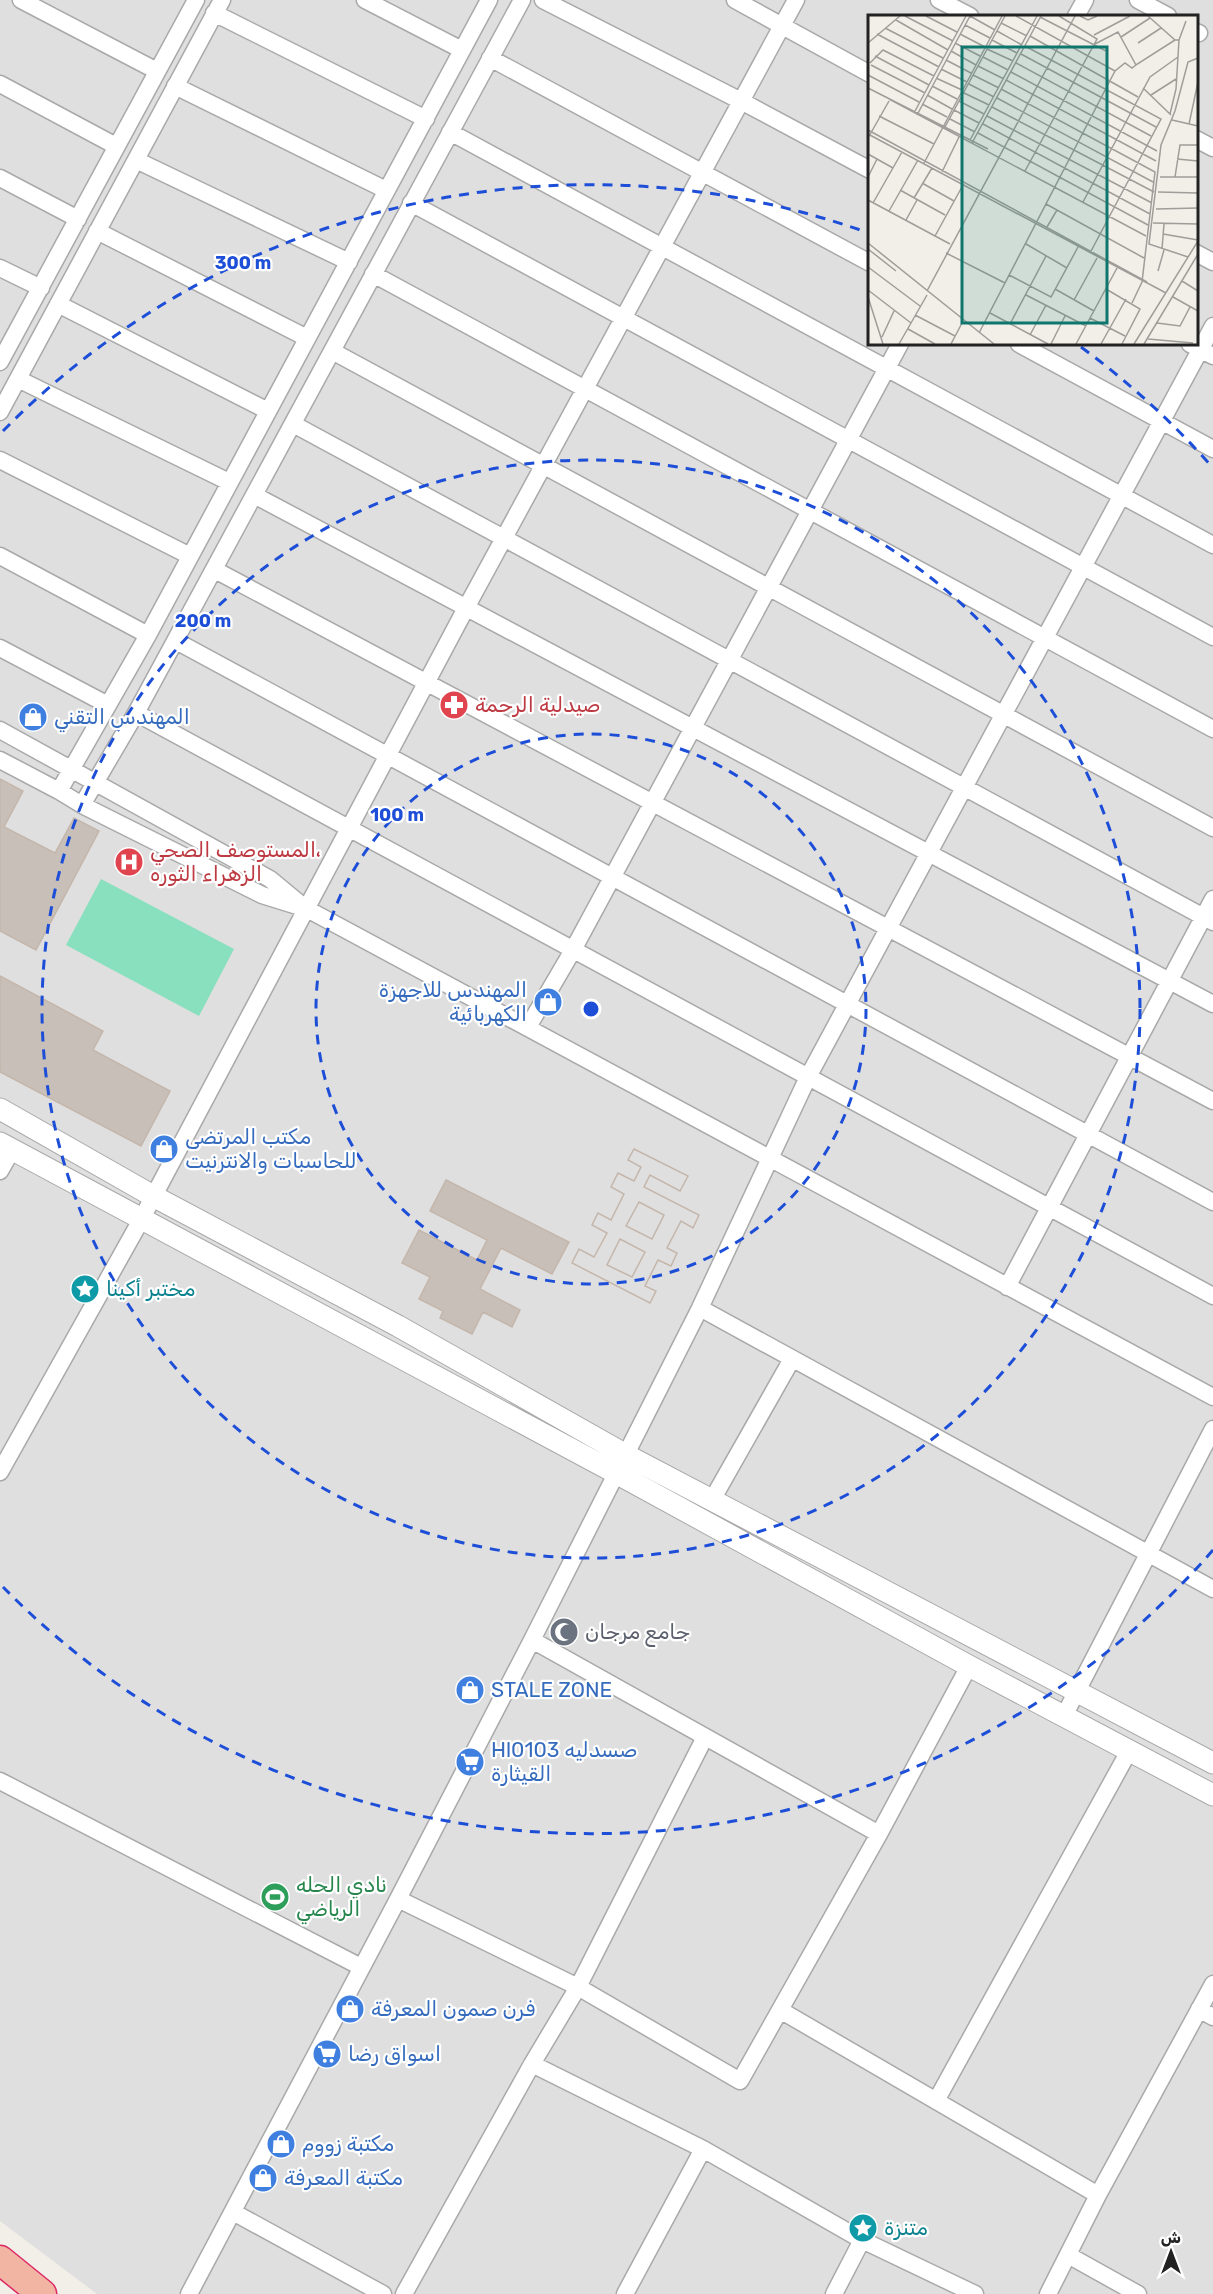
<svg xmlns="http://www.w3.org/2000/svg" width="1213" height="2294" viewBox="0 0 1213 2294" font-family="Rubik,Vazirmatn,sans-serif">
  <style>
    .residential { fill: #e0dfdf; fill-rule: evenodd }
    .pitch { fill: #88e0be }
    .building { fill: #c7bfb8; stroke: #c4b6ab; stroke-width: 1.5; fill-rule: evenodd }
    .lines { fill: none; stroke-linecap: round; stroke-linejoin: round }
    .minor-casing { stroke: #a9a9a9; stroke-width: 19 }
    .tertiary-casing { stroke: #a9a9a9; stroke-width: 23 }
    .trunk-casing { stroke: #dc2a67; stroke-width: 31 }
    .minor { stroke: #fff; stroke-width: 16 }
    .tertiary { stroke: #fff; stroke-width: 21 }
    .trunk { stroke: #f2b4a3; stroke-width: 28 }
    .ring { fill: none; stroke: #1d4ed8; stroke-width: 3; stroke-dasharray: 10 8 }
    .labels { text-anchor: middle; stroke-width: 4.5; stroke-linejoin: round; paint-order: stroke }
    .health-label { font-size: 21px; fill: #be3a42; stroke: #fff; text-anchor: start }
    .shop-label { font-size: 21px; fill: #366cbe; stroke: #fff; text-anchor: start }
    .culture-label { font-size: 21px; fill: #0d838f; stroke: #fff; text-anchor: start }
    .worship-label { font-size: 21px; fill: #5b616d; stroke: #fff; text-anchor: start }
    .leisure-label { font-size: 21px; fill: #27864d; stroke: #fff; text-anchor: start }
    .inset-road { fill: none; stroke: #9f9d99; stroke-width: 1.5 }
    .view { fill: #0f766e; fill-opacity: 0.15; stroke: #0f766e; stroke-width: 3 }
    .inset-edge { fill: none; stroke: #222; stroke-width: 3 }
    .centre { fill: #1d4ed8; stroke: #fff; stroke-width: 3 }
    .ring-label { font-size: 18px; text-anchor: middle; font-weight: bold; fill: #1d4ed8; stroke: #fff; stroke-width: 4.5; stroke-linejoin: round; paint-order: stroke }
  </style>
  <rect width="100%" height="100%" fill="#f2efe9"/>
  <path class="residential" d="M0,0H1213V2294H97L0,2221ZM870,16H1196V344H870Z"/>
  <path class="pitch" d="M101,879L234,949L199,1016L66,945Z"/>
  <path class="building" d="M0,779L23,791L4,827L55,853L74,818L99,831L36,950L0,931Z
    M0,976L103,1031L93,1050L170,1091L141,1146L0,1072Z
    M634,1149L688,1176L680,1191L650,1175L644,1187L699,1215L693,1228L681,1221L667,1248L677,1253L671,1266L658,1260L645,1286L656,1291L650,1303L572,1263L579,1249L594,1257L607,1233L592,1225L598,1213L611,1220L624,1194L611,1187L618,1173L634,1181L641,1167L628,1160ZM639,1202L664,1215L652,1239L626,1226ZM620,1239L645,1252L632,1277L607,1265Z
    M634,1149L688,1176L680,1191L650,1175L644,1187L699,1215L693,1228L681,1221L667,1248L677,1253L671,1266L658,1260L645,1286L656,1291L650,1303L572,1263L579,1249L594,1257L607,1233L592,1225L598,1213L611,1220L624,1194L611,1187L618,1173L634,1181L641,1167L628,1160Z
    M446,1180L569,1242L552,1274L501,1248L480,1289L520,1310L512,1327L483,1312L472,1334L440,1318L443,1311L419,1299L430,1277L402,1263L419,1230L477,1260L487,1240L430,1211Z
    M639,1202L664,1215L652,1239L626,1226Z
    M620,1239L645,1252L632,1277L607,1265Z"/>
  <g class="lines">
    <g class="minor-casing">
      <path id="minor" d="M21,0L157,71
        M365,0L462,50
        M543,0L741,101L870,170
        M735,0L870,74
        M939,0L970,16
        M1138,0L1168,16
        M214,13L426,119
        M1076,16L1085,0
        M1196,32L1199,33
        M490,58L870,263
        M0,84L116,146
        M175,86L386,190
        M450,132L1213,545
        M1196,139L1213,148
        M136,160L349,262
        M0,178L78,219
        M411,203L1213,637
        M97,231L307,338
        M1196,253L1213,262
        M0,268L41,288
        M373,274L1213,729
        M58,304L268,411
        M1019,344L1213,449
        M1190,344L1213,356
        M332,351L1213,828
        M0,362L196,0
        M18,379L229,482
        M0,412L222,0
        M293,424L1213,922
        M0,460L190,556
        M254,495L1213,1004
        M0,556L148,635
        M215,570L1213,1101
        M176,641L1213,1202
        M0,648L108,705
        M136,713L1213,1296
        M0,730L270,879L299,903
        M0,760L59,791L82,805L262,895L307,909L1213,1397
        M59,791L148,635L489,0
        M82,805L136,713L522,0
        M528,1027L573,950L900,344
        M0,1171L12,1150
        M1007,1287L1213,899
        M700,1308L1213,1589
        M0,1472L141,1220L466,608L796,0
        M712,1500L792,1359
        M532,1640L879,1834
        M1064,1716L1213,1429
        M0,1781L361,1967
        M398,1899L578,1987L740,2081L879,1834L969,1666
        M1199,2009L1213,2017
        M780,2010L1098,2195
        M532,2064L703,2149L862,2240L975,2294
        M936,2101L1129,1751
        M233,2212L383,2294
        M1068,2255L1138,2294
        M189,2294L398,1899L532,1640L700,1308L808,1077L1213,326
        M404,2294L532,2064L578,1987L705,1737
        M625,2294L703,2149
        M834,2294L862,2240
        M1048,2294L1098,2195L1213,1984"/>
    </g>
    <g class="tertiary-casing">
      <path id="tertiary" d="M0,1109L153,1196L398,1326L626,1455L1213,1763
        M0,1143L616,1473L969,1666L1213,1795"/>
    </g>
    <g class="trunk-casing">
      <path id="trunk" d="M0,2260L42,2294"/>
    </g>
    <use href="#minor" class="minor"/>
    <use href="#tertiary" class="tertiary"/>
    <use href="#trunk" class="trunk"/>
  </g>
  <g class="ring">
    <circle cx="591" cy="1009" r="275"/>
    <circle cx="591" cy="1009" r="549"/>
    <path d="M1213 1550A824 824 0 0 1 3 1587M3 431A824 824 0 0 1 866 232M1081 347A824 824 0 0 1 1213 468"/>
  </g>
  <defs>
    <g id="pharmacy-disc" transform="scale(1.5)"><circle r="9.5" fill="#e0444e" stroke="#fff"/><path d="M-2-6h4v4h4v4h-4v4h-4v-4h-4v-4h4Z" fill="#fff"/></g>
    <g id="shop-disc" transform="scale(1.5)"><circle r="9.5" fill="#3f7fe0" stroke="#fff"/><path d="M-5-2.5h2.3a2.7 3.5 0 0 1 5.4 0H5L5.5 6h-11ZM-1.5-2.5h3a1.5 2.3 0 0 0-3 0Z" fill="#fff"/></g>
    <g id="hospital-disc" transform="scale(1.5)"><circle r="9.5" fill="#e0444e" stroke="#fff"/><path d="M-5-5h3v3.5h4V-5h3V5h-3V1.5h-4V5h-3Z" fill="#fff"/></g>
    <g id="sight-disc" transform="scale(1.5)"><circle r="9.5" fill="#0f9aa8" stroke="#fff"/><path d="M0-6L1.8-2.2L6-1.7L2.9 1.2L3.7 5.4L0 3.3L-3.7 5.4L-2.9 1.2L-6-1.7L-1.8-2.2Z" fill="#fff"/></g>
    <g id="mosque-disc" transform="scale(1.5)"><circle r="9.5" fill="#6b7280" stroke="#fff"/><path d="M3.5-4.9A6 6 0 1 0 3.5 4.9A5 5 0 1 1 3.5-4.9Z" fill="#fff"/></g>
    <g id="supermarket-disc" transform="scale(1.5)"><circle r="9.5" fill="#3f7fe0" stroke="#fff"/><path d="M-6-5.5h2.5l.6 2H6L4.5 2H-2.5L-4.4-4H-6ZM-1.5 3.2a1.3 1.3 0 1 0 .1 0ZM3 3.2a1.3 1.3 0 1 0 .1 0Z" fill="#fff"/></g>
    <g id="stadium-disc" transform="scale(1.5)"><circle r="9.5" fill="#2e9e5b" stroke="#fff"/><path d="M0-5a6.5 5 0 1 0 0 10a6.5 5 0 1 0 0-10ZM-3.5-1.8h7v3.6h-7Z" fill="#fff"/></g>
  </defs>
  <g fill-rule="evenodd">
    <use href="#pharmacy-disc" x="454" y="705"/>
    <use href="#shop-disc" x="33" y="717"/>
    <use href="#hospital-disc" x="129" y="862"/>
    <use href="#shop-disc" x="548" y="1002"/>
    <use href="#shop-disc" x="164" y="1149"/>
    <use href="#sight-disc" x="85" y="1289"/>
    <use href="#mosque-disc" x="564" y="1632"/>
    <use href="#shop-disc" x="470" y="1690"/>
    <use href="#supermarket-disc" x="470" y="1762"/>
    <use href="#stadium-disc" x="275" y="1897"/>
    <use href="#shop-disc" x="350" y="2009"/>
    <use href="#supermarket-disc" x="327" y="2054"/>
    <use href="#shop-disc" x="281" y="2144"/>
    <use href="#shop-disc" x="263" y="2178"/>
    <use href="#sight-disc" x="863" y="2228"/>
  </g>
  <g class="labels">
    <g class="health-label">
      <text x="475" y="712">صيدلية الرحمة</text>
      <text x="150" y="857">المستوصف الصحي،<tspan x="150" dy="24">الزهراء الثوره</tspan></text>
    </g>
    <g class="shop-label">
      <text x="54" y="724">المهندس التقني</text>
      <text x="527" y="997" text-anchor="end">المهندس للاجهزة<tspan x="527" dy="24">الكهربائية</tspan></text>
      <text x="185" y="1144">مكتب المرتضى<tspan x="185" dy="24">للحاسبات والانترنيت</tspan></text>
      <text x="491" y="1697">STALE ZONE</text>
      <text x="491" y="1757">Hl0103 صسدليه<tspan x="491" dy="24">القيثارة</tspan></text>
      <text x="371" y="2016">فرن صمون المعرفة</text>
      <text x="348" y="2061">اسواق رضا</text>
      <text x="302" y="2151">مكتبة زووم</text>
      <text x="284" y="2185">مكتبة المعرفة</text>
    </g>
    <g class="culture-label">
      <text x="106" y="1296">مختبر أكينا</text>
      <text x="884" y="2235">متنزة</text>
    </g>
    <g class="worship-label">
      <text x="585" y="1639">جامع مرجان</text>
    </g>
    <g class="leisure-label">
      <text x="296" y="1892">نادي الحله<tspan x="296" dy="24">الرياضي</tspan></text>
    </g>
  </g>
  <g transform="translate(868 15)">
    <rect width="330" height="330" fill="#f2efe9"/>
    <path class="inset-road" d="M37,1L85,26M58,1L89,17M102,1L127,15M148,1L247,56M212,1L220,5L229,1M280,1L307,25H311L318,6M172,2L238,36M28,5L80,35M133,8L159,21M97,10L122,23M17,13L75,43M129,16L154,30M9,19L71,52M92,19L117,32M226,20L262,1M162,21L270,82M253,22L282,3M124,25L149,38M0,28L32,1M87,28L112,41M270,28L293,13M227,29L250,17L268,50L307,25M157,31L293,104L222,238M119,34L145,46M83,36L108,50M153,39L288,112M7,41L61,70M115,42L140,55M78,45L103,58M2,48L15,35L66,61M148,48L283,121M3,50L57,78M110,51L136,64M73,54L99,67M143,57L289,136M0,60L51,87M105,60L131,73M68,63L94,75M138,65L288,146M101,69L126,82M64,71L89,84M0,73L120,134M275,73L303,100M133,74L287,157L274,267L264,288M96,78L121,90M59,80L84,94M283,80L308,64M129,83L285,167M21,84L278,221M91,86L116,99M54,89L79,102M124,92L286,177M86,95L111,108M46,98L98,1M302,99L308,74L311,25M49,100L102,1M11,101L66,129M119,101L284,188M82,104L107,117M304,105L330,111M115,109L282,199M321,109L330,67M77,112L137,1M0,115L279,267M110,118L280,210M0,119L298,278M0,123L21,86M101,127L169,1M104,128L173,1M0,139L25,153M309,144L330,146M56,148L134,1M157,156L229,24L191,1M74,157L91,122M0,162L9,144M292,162H330M307,162L312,130H330M54,168L86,186M32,175L77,200M290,177L330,178M46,183L64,153M0,185L82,229M215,187L282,62L310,42M5,188L34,137M178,189L276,243M288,194L330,193M21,196L50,145M38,205L49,185M285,208L330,209M179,212L189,195M295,219L330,225M67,221L95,170M0,228L126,329M158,229L199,253M0,234L28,256M294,234L296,209M78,238L137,268M320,242L281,229L293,130L307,96L320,47L330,43M0,252L52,291M290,256L296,235M141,260L183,282L210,232M314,266L330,276M187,274L226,296M238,274L272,294L254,329M0,275L43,308M59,276L207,1M158,280L218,311M0,282L15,329M305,282L330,296M206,285L229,243M122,298L180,329M47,300L87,321M222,303L257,321M289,308L312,311L322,292M142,309L178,241M40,314L67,329M111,318L247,56L257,48L264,53L268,50M162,320L178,290M14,322L26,296M280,324L325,328M31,329L59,280M83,329L94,308M183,329L197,301M208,329L249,253M233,329L258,284M266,329L330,226M276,329L330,239"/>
    <path class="view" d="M94,32H239V308H94Z"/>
    <rect width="330" height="330" class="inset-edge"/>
  </g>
  <circle cx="591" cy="1009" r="9" class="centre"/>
  <g class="ring-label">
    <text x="243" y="269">300 m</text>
    <text x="203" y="627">200 m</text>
    <text x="397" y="821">100 m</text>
  </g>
  <g transform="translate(1171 2252)" stroke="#ffffff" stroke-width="4.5" paint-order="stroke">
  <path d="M0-4.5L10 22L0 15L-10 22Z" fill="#222222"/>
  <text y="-9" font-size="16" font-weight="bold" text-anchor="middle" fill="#222222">ش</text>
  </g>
</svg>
